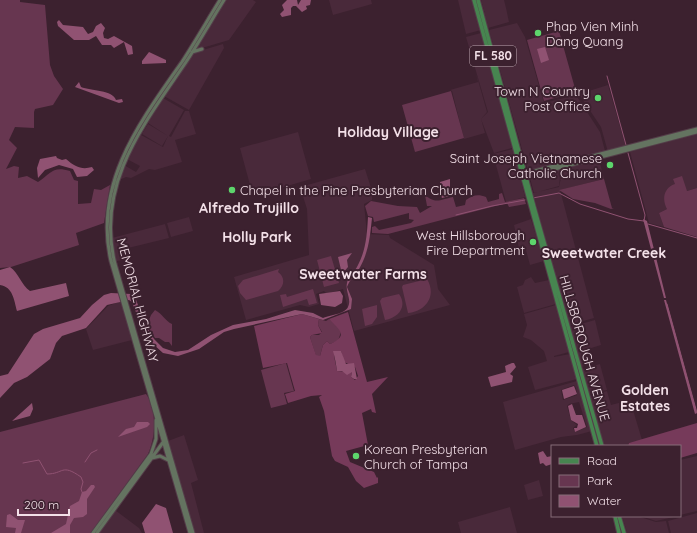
<svg xmlns="http://www.w3.org/2000/svg" width="697" height="533" viewBox="0 0 697 533" font-family="Quicksand,sans-serif">
  <style>
    .built { fill: #49293a; fill-rule: evenodd }
    .green { fill: #673650 }
    .forest { fill: #763a5a; fill-rule: evenodd }
    .water { fill: #905272 }
    .lines { fill: none; stroke-linecap: round; stroke-linejoin: round }
    .stream { stroke: #905272; stroke-width: 1 }
    .secondary-casing { stroke: #543d49; stroke-width: 5 }
    .primary-casing { stroke: #543d49; stroke-width: 5.5 }
    .secondary { stroke: #647360; stroke-width: 3 }
    .primary { stroke: #478550; stroke-width: 3.5 }
    .poi-dot { fill: #5dd56c; stroke: #3c212f; stroke-width: 1.5 }
    .labels { text-anchor: middle; stroke-width: 4; stroke-linejoin: round; paint-order: stroke }
    .shield { fill: #3c212f; stroke: #bca7b0; stroke-width: 1 }
    .shield-label { font-size: 12px; font-weight: bold; fill: #f3e0e8 }
    .poi-label { font-size: 13px; fill: #f3e0e8; stroke: #3c212f; text-anchor: start }
    .street-label { font-size: 13px; fill: #f3e0e8; stroke: #3c212f }
    .neighbourhood-label { font-size: 14px; font-weight: bold; fill: #f3e0e8; stroke: #3c212f }
  </style>
  <rect width="100%" height="100%" fill="#3c212f"/>
  <path class="built" d="M225,0H253L256,2L229,40L202,48L197,46Z
    M329,0H371L372,4L333,15Z
    M458,0H472L481,30L466,34Z
    M480,0L485,14L506,8L509,22L488,28Z
    M481,0H504L506,8L485,14Z
    M517,23L525,37L544,103L576,95L600,132L605,151L528,171L489,30Z
    M481,33L512,148L494,153L481,119L488,112L466,37Z
    M223,44L224,48L189,110L164,96L193,53Z
    M476,73L487,112L481,119L485,133L464,139L452,91L450,90L478,82Z
    M608,85L626,147L608,152L601,127L579,94Z
    M163,98L184,110L169,136L171,137L185,111H189L196,134L175,140L182,162L155,170L149,169L131,178L126,177L117,181L130,152ZM148,123L168,136L163,147L141,135ZM127,159L140,166L136,172L124,165Z
    M148,124L168,136L162,146L142,134Z
    M298,132L311,179L253,196L240,148Z
    M697,134V188L687,191L675,185L667,209L659,213L664,227L649,223L630,152Z
    M513,149L525,197L506,202L493,154Z
    M599,159L604,179L560,190L594,318L569,325L533,193L559,187L561,178L573,174L571,166L530,177L529,179V177Z
    M570,166L572,174L560,177L559,186L534,193L530,178Z
    M365,169L372,191V200L364,204L367,234L389,235L390,238L434,265L438,289L450,305L354,331L343,289L327,294L324,291L316,294L319,304L309,307L300,305L246,320L234,277L309,255L307,209L300,187Z
    M189,217L193,231L171,237L167,223Z
    M531,219L544,261L530,265L526,250L517,252L516,249L519,248L514,225Z
    M165,224L169,238L124,249L125,260L116,261L112,238Z
    M531,277L535,283L549,280L556,304L524,313L517,287L523,285L525,280Z
    M121,301L132,340L93,350L86,329L108,306Z
    M556,305L569,352L554,356V357L570,354L577,379L535,390L528,367L547,361L544,351L531,340L523,337L527,325L524,314Z
    M595,320L601,345L588,349L592,364L581,367L570,327Z
    M600,364L607,390L589,394L582,369Z
    M577,381L592,431L577,435L561,437L515,450L503,402ZM574,385L576,388L577,395L563,400L561,390ZM579,402L587,427L575,432L573,428L577,425L571,420L567,406L569,404Z
    M607,391L611,405L630,400L642,440L629,443L628,446H604L590,396Z
    M184,435L198,480L191,483L204,533H194L168,441Z
    M697,456V511L680,515V460Z
    M539,480L543,496L528,500L524,485Z
    M510,507L517,533H461L458,522Z
    M115,510L139,528L142,533H98Z
    M697,513V533H671L668,521Z
    M622,516H637L656,522L666,521L669,533H627Z
    M641,516H678L656,521Z"/>
  <path class="green" d="M0,0H20V2L45,5L50,65L54,76L63,89L53,105L35,109L34,112V128L15,127L9,140L17,148L6,169L14,166L19,167L18,178L27,176L38,182C52,173 52,166 70,171L74,180L78,181V204L91,203L94,189L101,190L110,185L104,223L76,233L79,245L11,267L0,268Z
    M559,31L576,92L544,101L527,40Z
    M451,91L464,138L415,152L402,105Z
    M682,176L687,191L697,188V237L664,227L659,213L667,209C662,200 663,188 675,184L673,179Z
    M604,179L612,208H614L611,209L595,203L573,199L559,190Z
    M502,193L505,202L524,198L526,204L509,207L507,203L388,234L372,233V227L375,226L379,230L411,223L414,220L409,219V213L374,222L373,217L368,216L365,206L371,201L398,206L417,207L420,213L432,206H427L425,195C435,204 440,200 453,197L456,207L465,205L466,200C473,195 478,194 486,197L488,202L499,199V194Z
    M331,256L339,283L324,287L317,260Z
    M279,269L278,272C285,277 285,285 278,291L246,300L240,293L238,286L243,280Z
    M427,279C437,296 426,311 408,313L402,287L403,285Z
    M313,289L317,303L309,305L307,299L283,307L280,295L286,294L287,297Z
    M399,294C408,307 398,318 385,320L380,301L382,298Z
    M377,305V317L372,324L365,326L362,309Z
    M155,310C163,314 165,321 172,324V346L169,342H165L159,338H155L147,325L151,315Z
    M319,319L326,321L329,319L339,328L341,332L338,341L330,344L327,341L323,345L320,356H316L310,337L312,335H319L322,332L318,325Z
    M286,363L294,391L284,393L287,404L271,408L261,370Z
    M146,394C157,409 156,437 148,454L91,533H0V432Z"/>
  <path class="forest" d="M348,312L367,382L388,377L372,394L376,413L372,412L371,409L362,413L368,445L346,451L350,462L374,472L377,478L378,477V483L364,488L356,481L348,467L335,461L332,456L324,411L319,397L322,395L311,396L288,403L285,394L295,391L287,363L263,368L254,326L302,314L319,319L318,325L322,333L312,335L310,337L316,355L320,356L323,345L327,341L330,344C350,335 338,329 329,319ZM334,351H341L344,362L355,367L358,376L355,380L351,377L352,372L337,371C336,364 334,359 334,351Z
    M697,423V453L680,458V446H628L629,443Z"/>
  <path class="water" d="M287,0H297L298,5L301,0H311L310,5L306,6L307,9L302,12L296,6H293L291,8V15L282,17L280,14L284,10L282,5Z
    M59,20L63,25L83,27L88,34L93,32L96,26L101,23L105,28L103,33L104,38L108,39L114,36L132,46L133,54L128,55L124,42L114,48L111,45H102L96,36L89,40H74L58,26L57,22Z
    M545,47L549,60L541,63L537,49Z
    M149,52L166,60V63L142,64V61Z
    M79,82L81,87C91,91 113,90 116,100L122,99L123,102L119,103L75,87Z
    M56,156L57,158L62,160L66,159C75,167 82,170 92,167L94,170L87,176L77,177L73,169L59,165L45,170L38,178L37,168L40,159Z
    M450,179V189L453,195L442,198L439,192L441,191L440,182Z
    M368,217L372,218C370,236 369,252 359,269C355,275 350,279 347,287L352,299L351,309L323,320L302,314L234,329L224,332L199,349L178,356L163,353L153,344L144,333L132,302L129,300L107,305L86,328L62,336L56,343L50,359L27,377L14,383L0,398V376L8,374L34,334L43,329L80,318L92,305L104,295L111,293L131,294L135,297L145,324L154,339L163,348L175,352L188,350L211,335L233,325L266,319L295,310L313,313L323,318C330,315 345,314 348,307C352,299 345,292 347,283C348,276 355,272 358,265C366,250 367,234 368,217Z
    M643,219L647,221L666,298H664Z
    M352,253L347,260L348,267L342,274L338,257Z
    M10,267C19,273 21,285 30,291L66,283L69,296L17,311C14,300 13,287 0,285V270Z
    M340,291L343,296L342,303L335,307L321,305L319,294Z
    M664,300H666L697,413L695,414Z
    M333,351H341L346,364L354,363L357,379H354L351,377L352,372L347,375L342,371H337C336,364 335,358 333,351Z
    M512,363H514L516,367L510,374L513,376L512,382L491,387L488,377L506,372L505,366Z
    M574,386L577,394L564,399L562,390Z
    M32,403L33,409L30,416L12,421Z
    M572,404L576,415H582L586,427L575,432L574,428H577L578,424L571,420L568,406Z
    M137,422H148L150,424L147,427L118,437L126,429L134,427Z
    M543,451L547,457L552,456V464L546,466L543,463L540,464L538,453Z
    M91,485H94L95,487L87,499V514L83,517L74,518L70,525V533H51L66,524L70,506L79,501L82,492L86,491Z
    M156,504L166,508L173,533H145L142,523Z
    M10,514L18,520H25L21,533H15L16,528L6,527L7,515Z"/>
  <g class="lines">
    <path class="stream" d="M607,76L626,145
      M628,153L645,215L644,221
      M533,198L559,193L580,204L628,219L644,221
      M456,215L492,206L525,200
      M648,224L697,238
      M667,304L697,413
      M85,462L91,453L97,450
      M23,463L39,460L47,474C64,474 61,463 81,477L83,482L81,489L82,492"/>
    <g class="secondary-casing">
      <path id="secondary" d="M192,52L202,49
        M523,174L697,129
        M524,177L697,132
        M152,458L160,456L168,460
        M93,533L151,454L156,439V420
        M97,533L164,441
        M190,533L111,261C93,184 140,122 182,62C195,42 207,21 220,0
        M193,533L115,264C95,184 144,124 186,62C199,42 211,21 224,0"/>
    </g>
    <g class="primary-casing">
      <path id="primary" d="M474,0L597,446
        M478,0L534,207L602,446
        M615,516L619,533
        M619,516L624,533"/>
    </g>
    <use href="#secondary" class="secondary"/>
    <use href="#primary" class="primary"/>
  </g>
  <g class="poi-dot">
    <circle cx="538" cy="33" r="4"/>
    <circle cx="598" cy="98" r="4"/>
    <circle cx="610" cy="165" r="4"/>
    <circle cx="232" cy="190" r="4"/>
    <circle cx="533" cy="242" r="4"/>
    <circle cx="356" cy="456" r="4"/>
  </g>
  <g class="labels">
    <rect class="shield" x="470" y="46" width="46" height="20" rx="3"/>
    <g class="shield-label">
      <text x="493" y="60">FL 580</text>
    </g>
    <g class="poi-label">
      <text x="546" y="31">Phap Vien Minh<tspan x="546" dy="15">Dang Quang</tspan></text>
      <text x="590" y="96" text-anchor="end">Town N Country<tspan x="590" dy="15">Post Office</tspan></text>
      <text x="602" y="163" text-anchor="end">Saint Joseph Vietnamese<tspan x="602" dy="15">Catholic Church</tspan></text>
      <text x="240" y="195">Chapel in the Pine Presbyterian Church</text>
      <text x="525" y="240" text-anchor="end">West Hillsborough<tspan x="525" dy="15">Fire Department</tspan></text>
      <text x="364" y="454">Korean Presbyterian<tspan x="364" dy="15">Church of Tampa</tspan></text>
    </g>
    <g class="street-label">
      <text transform="translate(138 300) rotate(75)" y="5">MEMORIAL HIGHWAY</text>
      <text transform="translate(585 348) rotate(74)" y="5">HILLSBOROUGH AVENUE</text>
    </g>
    <g class="neighbourhood-label">
      <text x="388" y="137">Holiday Village</text>
      <text x="249" y="213">Alfredo Trujillo</text>
      <text x="257" y="242">Holly Park</text>
      <text x="604" y="258">Sweetwater Creek</text>
      <text x="363" y="279">Sweetwater Farms</text>
      <text x="645" y="395">Golden<tspan x="645" dy="16">Estates</tspan></text>
    </g>
  </g>
  <rect x="551" y="445" width="130" height="72" fill="#3c212f" stroke="#856d79"/>
  <rect x="559" y="458" width="20" height="6" fill="#478550" stroke="#856d79"/>
  <text x="587" y="465" font-size="12" fill="#f3e0e8">Road</text>
  <rect x="559" y="475" width="20" height="12" fill="#673650" stroke="#856d79"/>
  <text x="587" y="485" font-size="12" fill="#f3e0e8">Park</text>
  <rect x="559" y="495" width="20" height="12" fill="#905272" stroke="#856d79"/>
  <text x="587" y="505" font-size="12" fill="#f3e0e8">Water</text>
  <path d="M18 509v6h51v-6" fill="none" stroke="#f3e0e8" stroke-width="2"/>
  <text x="24" y="509" font-size="12" fill="#f3e0e8" stroke="#3c212f" stroke-width="3" paint-order="stroke">200 m</text>
</svg>
